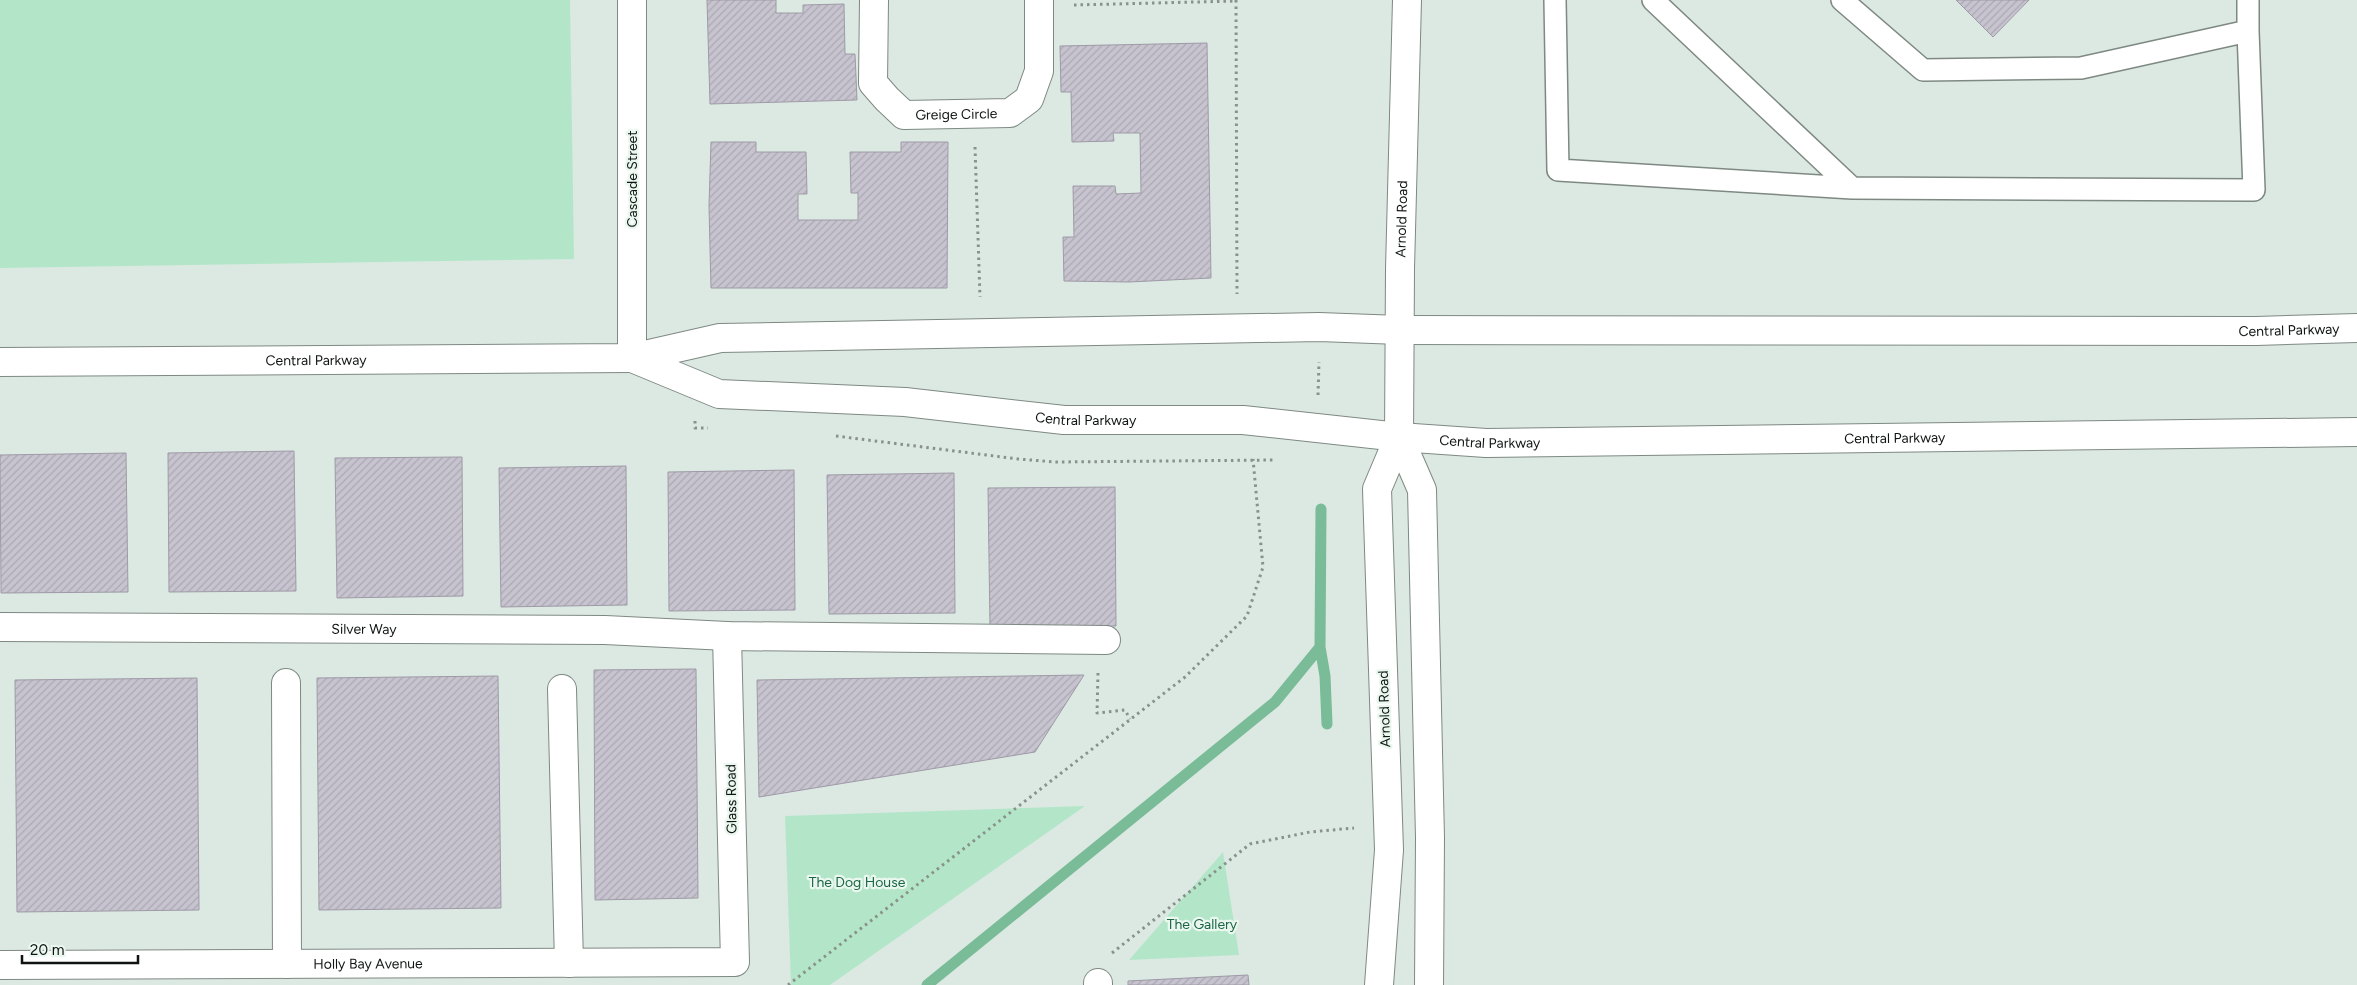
<svg xmlns="http://www.w3.org/2000/svg" width="2357" height="985" viewBox="0 0 2357 985" font-family="Figtree,sans-serif">
  <style>
    .park { fill: #b3e6c8 }
    .lines { fill: none; stroke-linecap: round; stroke-linejoin: round }
    .stream { stroke: #7abb98; stroke-width: 11 }
    .building { fill: url(#building-hatch); stroke: #9e9aa6 }
    .service-casing { stroke: #7e8982; stroke-width: 24 }
    .minor-casing { stroke: #7e8982; stroke-width: 30 }
    .tertiary-casing { stroke: #7e8982; stroke-width: 30 }
    .path { stroke: #88918c; stroke-width: 3; stroke-dasharray: 2.5 4; stroke-linecap: butt }
    .service { stroke: #fff; stroke-width: 21 }
    .minor { stroke: #fff; stroke-width: 28 }
    .tertiary { stroke: #fff; stroke-width: 28 }
    .labels { text-anchor: middle; stroke-width: 4.5; stroke-linejoin: round; paint-order: stroke }
    .street-label { font-size: 14px; fill: #0f1411; stroke: #eaf7ef }
    .park-label { font-size: 14px; fill: #1b6644; stroke: #eaf7ef }
  </style>
  <defs>
    <pattern id="building-hatch" width="6" height="6" patternUnits="userSpaceOnUse" patternTransform="scale(1.25)"><rect width="6" height="6" fill="#c7c4d0"/><path d="M-1 1l2-2M0 6l6-6M5 7l2-2" fill="none" stroke="#aaa8b2"/></pattern>
  </defs>
  <rect width="100%" height="100%" fill="#dce9e2"/>
  <path class="park" d="M0,0H570L574,259L0,268Z
    M1085,806L830,985H791L785,816Z
    M1223,852L1239,955L1129,960Z"/>
  <g class="lines">
    <path class="stream" d="M1320,647L1325,676L1327,724
      M927,985L1275,702L1320,647L1321,509"/>
  </g>
  <path class="building" d="M707,0H776V13H803V5L844,4L845,54H855L857,100L710,104Z
    M1956,0H2029L1993,37Z
    M1207,43L1211,278L1129,282L1064,281L1063,237H1074L1073,186H1115L1116,194L1141,193L1140,133H1113L1114,141L1072,142L1071,92H1061L1060,46Z
    M711,142H756V152H806L807,194H798V220H858V193H851L850,152H901V142H948L947,288H711L709,206Z
    M294,451L296,591L169,592L168,453Z
    M126,453L128,592L1,593L0,455Z
    M462,457L463,596L337,598L335,458Z
    M626,466L627,605L501,607L499,468Z
    M794,470L795,610L669,611L668,472Z
    M954,473L955,613L829,614L827,475Z
    M1115,487L1116,626L990,627L988,488Z
    M696,669L698,898L595,900L594,670Z
    M1084,675L1035,752L759,797L757,680Z
    M498,676L501,908L319,910L317,678Z
    M197,678L199,910L17,912L15,680Z
    M1248,975L1249,985H1128V981Z"/>
  <g class="lines">
    <g class="service-casing">
      <path id="service" d="M1555,0L1558,170L1852,188L2254,190L2248,31
        M1653,0L1852,188
        M1842,0L1923,70L2081,68L2248,31V0"/>
    </g>
    <g class="minor-casing">
      <g id="minor">
        <path d="M632,0V358"/>
        <path id="s1" d="M874,0L873,83L887,99L904,115L1010,113L1029,99L1039,71V0"/>
        <path id="s2" d="M632,358L719,394L905,402L1064,420H1243L1399,437"/>
        <path id="s3" d="M0,362L632,358L720,338L1319,327L1400,330"/>
        <path id="s4" d="M0,627L605,630L727,636L1106,640"/>
        <path d="M286,683L287,964"/>
        <path d="M562,689L569,963"/>
        <path id="s5" d="M0,965L735,962L727,636"/>
        <path d="M1098,983V985"/>
      </g>
    </g>
    <g class="tertiary-casing">
      <g id="tertiary">
        <path id="s6" d="M1400,330L2256,331L2357,328"/>
        <path id="s7" d="M1399,437L1486,443L2357,432"/>
        <path d="M1399,437L1422,490L1430,838L1429,985"/>
        <path id="s8" d="M1379,985L1389,850L1377,489L1399,437L1400,269L1407,0"/>
      </g>
    </g>
    <path class="path" d="M1236,0L1237,294
      M1074,5L1236,1
      M975,147L980,297
      M1318,395L1319,362
      M695,421V428H708
      M836,436L1018,459L1056,462L1276,460
      M1098,673L1097,713L1125,710L1130,719
      M1112,953L1250,844L1310,832L1354,828
      M788,985L1185,677L1247,616L1263,567L1253,459"/>
    <use href="#service" class="service"/>
    <use href="#minor" class="minor"/>
    <use href="#tertiary" class="tertiary"/>
  </g>
  <g class="labels">
    <g class="street-label">
      <text dy="5" stroke="none"><textPath href="#s1" startOffset="180">Greige Circle</textPath></text>
      <text transform="translate(632 179) rotate(-90)" y="5">Cascade Street</text>
      <text dy="5" stroke="none"><textPath href="#s8" startOffset="771">Arnold Road</textPath></text>
      <text dy="5" stroke="none"><textPath href="#s6" startOffset="889">Central Parkway</textPath></text>
      <text dy="5" stroke="none"><textPath href="#s3" startOffset="316">Central Parkway</textPath></text>
      <text dy="5" stroke="none"><textPath href="#s2" startOffset="462">Central Parkway</textPath></text>
      <text dy="5" stroke="none"><textPath href="#s7" startOffset="496">Central Parkway</textPath></text>
      <text dy="5" stroke="none"><textPath href="#s7" startOffset="91">Central Parkway</textPath></text>
      <text dy="5" stroke="none"><textPath href="#s4" startOffset="364">Silver Way</textPath></text>
      <text transform="translate(1384 709) rotate(-92)" y="5">Arnold Road</text>
      <text transform="translate(731 799) rotate(-91)" y="5">Glass Road</text>
      <text dy="5" stroke="none"><textPath href="#s5" startOffset="368">Holly Bay Avenue</textPath></text>
    </g>
    <g class="park-label">
      <text x="857" y="887">The Dog House</text>
      <text x="1202" y="929">The Gallery</text>
    </g>
  </g>
  <path d="M22 955v8h116v-8" fill="none" stroke="#0f1411" stroke-width="2.5"/>
  <text x="30" y="955" font-size="15" fill="#0f1411" stroke="#eaf7ef" stroke-width="4" paint-order="stroke">20 m</text>
</svg>
